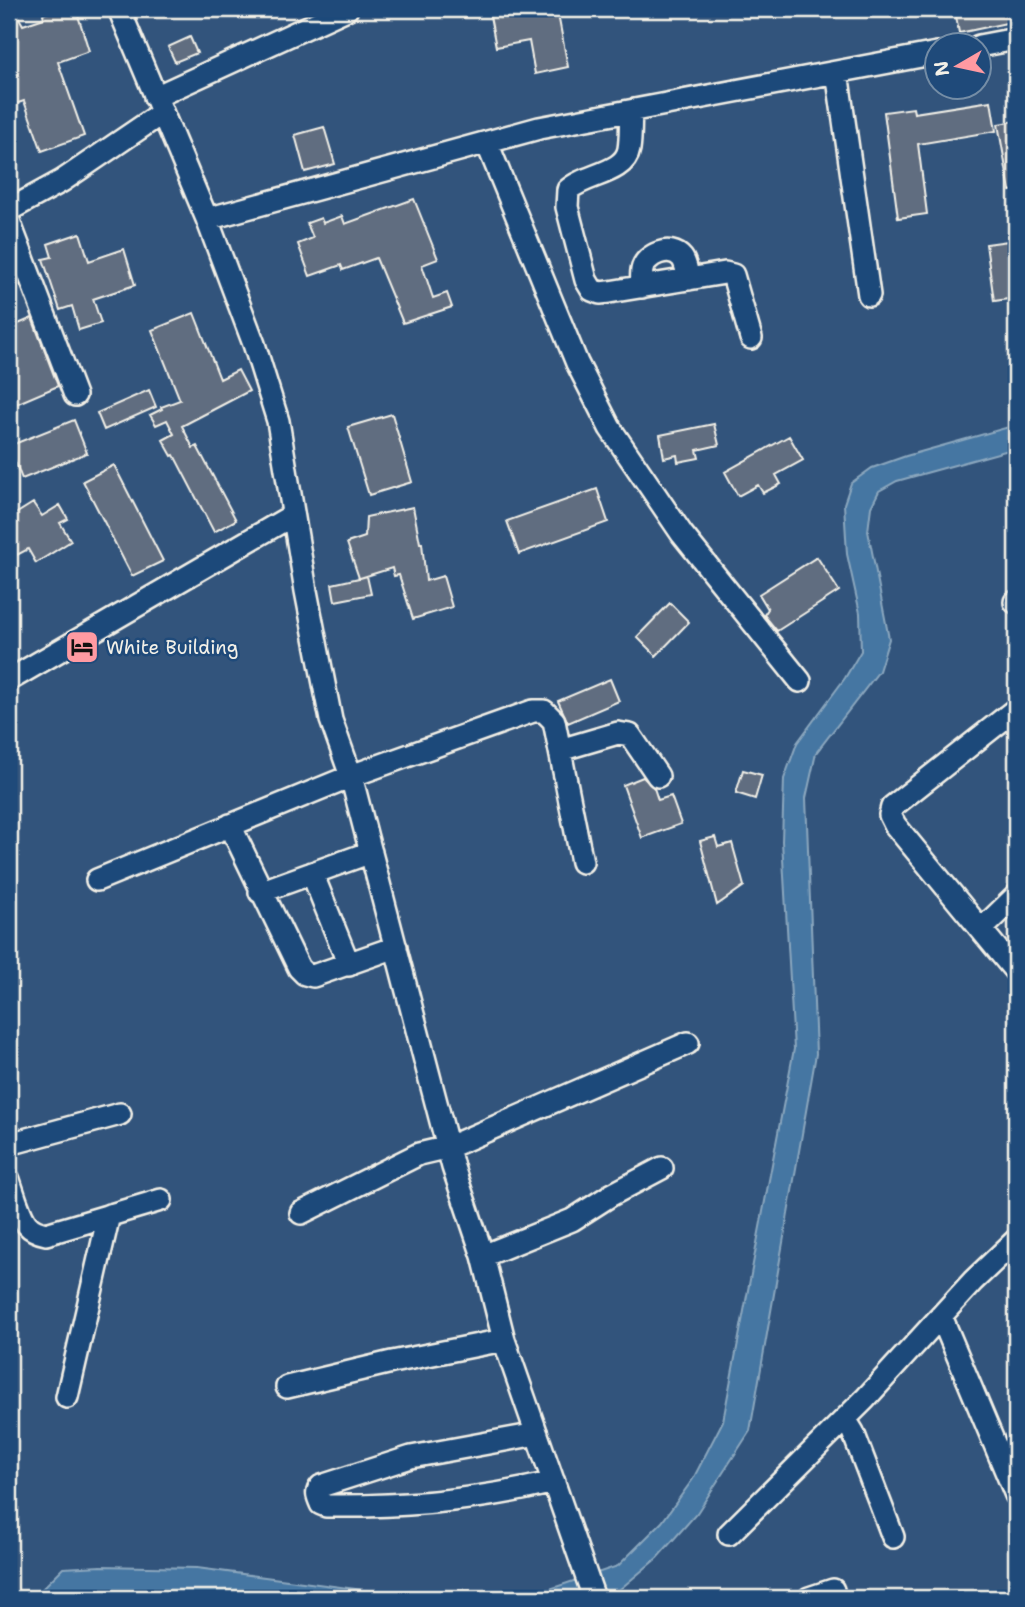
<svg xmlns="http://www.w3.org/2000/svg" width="1025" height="1607" viewBox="0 0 1025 1607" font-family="'Shantell Sans',sans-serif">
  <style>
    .water { fill: #4576a2; stroke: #8ba7be; stroke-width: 2 }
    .building { fill: #606d80; stroke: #f4f1e8; stroke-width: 2 }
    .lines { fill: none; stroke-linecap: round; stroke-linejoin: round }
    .minor-casing { stroke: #f4f1e8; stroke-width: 26 }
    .minor { stroke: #1f4a7a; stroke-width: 21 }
    .labels { text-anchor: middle; stroke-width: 5; stroke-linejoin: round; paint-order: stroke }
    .poi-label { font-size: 19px; fill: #f4f1e8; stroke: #1f4a7a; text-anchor: start }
  </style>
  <rect width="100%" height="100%" fill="#32547c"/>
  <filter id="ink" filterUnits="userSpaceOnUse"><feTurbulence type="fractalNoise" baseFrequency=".0143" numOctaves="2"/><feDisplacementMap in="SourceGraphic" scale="14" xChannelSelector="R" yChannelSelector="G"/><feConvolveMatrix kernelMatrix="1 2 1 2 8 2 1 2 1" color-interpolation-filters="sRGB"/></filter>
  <g filter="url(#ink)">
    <path class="water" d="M1016,425V448L897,481L879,491L871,507L868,531L889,639L879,671L816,753L806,798L816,1054L750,1431L697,1513L657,1558L619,1590L603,1598H162L75,1590L55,1598H33L63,1568L101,1566L197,1568L416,1597L550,1589L618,1566L662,1522L693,1479L723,1421L794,1049L782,841L784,779L797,743L845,678L861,651L860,613L847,554L844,504L851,483L872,468L906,456Z"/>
    <path class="building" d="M9,9H14L23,25L44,18L43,14L59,9H76L89,51L58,62L84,136L42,151L24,101L9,106Z
      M500,9H557L568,67L535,74L529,41L496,47L489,11Z
      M961,9H1016V21L959,33L956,16L962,13Z
      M190,37L197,53L175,62L168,47Z
      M991,101L996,131L918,144L927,214L898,218L884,112L913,108L914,113Z
      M1016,121V190L1010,191L998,124Z
      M324,127L335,164L305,172L295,135Z
      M414,199L438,259L422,265L433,298L447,293L452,307L403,323L376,258L343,270L341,265L310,276L298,244L313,238L307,223L321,218L323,223L342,216L345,224Z
      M80,233L89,261L124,249L135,285L93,299L101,323L79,330L72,306L60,310L43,259L52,257L48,244Z
      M1016,240V298L994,301L986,244Z
      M9,257L19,285L9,289Z
      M194,313L220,379L238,370L249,391L182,426L193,448L197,446L236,520L214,532L174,455L172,456L163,440L174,434L167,420L156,425L150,415L162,409L161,407L180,400L152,330Z
      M32,318L58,386L9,407V328Z
      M149,390L156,407L104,430L97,413Z
      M392,414L412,482L369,495L348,427Z
      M74,420L87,453L22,479L9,446Z
      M714,424L719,445L697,450L699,458L678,462L677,455L664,458L660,435Z
      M789,436L803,460L776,475L781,484L763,493L758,485L738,496L725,472Z
      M114,465L163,561L132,576L83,481Z
      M597,489L608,522L519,554L507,521Z
      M33,503L42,516L60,505L68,519L60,523L71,541L36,563L28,549L17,555L9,542V518Z
      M413,507L420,543H422L426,581L443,576L452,607L413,619L399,575L394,576L392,568L360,578L367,576L371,594L335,601L332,584L359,578L347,543L365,537L366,517Z
      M817,557L839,591L777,631L764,615L768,609L759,594Z
      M670,603L689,622L656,656L637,637Z
      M610,679L619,701L568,723L558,701Z
      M743,770L762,775L755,799L736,793Z
      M643,777L654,788L658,800L671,796L681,824L642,838L623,785Z
      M715,837L718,847L732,843L744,886L717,905L700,841Z"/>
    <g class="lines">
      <g class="minor-casing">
        <path id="minor" d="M119,9L207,219L254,344L278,421L306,591L331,720L351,776L428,1072L453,1167L483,1256L504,1340L594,1598
          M979,46L1016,39
          M837,72L869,295
          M155,97L347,9
          M631,111C630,123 631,137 629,149C625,174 585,174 568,190L567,207L586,280L592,290L600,293L609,292L725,273L733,275L751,338
          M487,143L577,363L610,428L682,534L800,681
          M9,210L62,181L162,113
          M207,219L539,128L937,53
          M9,221L75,395
          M642,287C642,282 641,275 642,270C645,254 671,244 682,258C686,263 687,273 689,279
          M1015,602H1016
          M9,680L293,515
          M1016,709L892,807L890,815L895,825L1016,972
          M560,750L618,733L630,735L658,776
          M230,825L299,968L305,974L313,976L396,947
          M312,873L349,965
          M97,880L351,776L533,711H544L554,721L582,862
          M260,892L371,852
          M982,929L1016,896
          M9,1144L120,1114
          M9,1180L16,1201L9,1205
          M16,1201C23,1219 25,1230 46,1234L161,1200
          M301,1213L419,1154L449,1147L688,1043
          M483,1256L572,1220L611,1195L662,1168
          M941,1316L1016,1495
          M287,1387L392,1362L504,1340
          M67,1397L109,1215
          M845,1419L853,1432L893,1537
          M537,1434L411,1457L321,1486C315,1493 318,1496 321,1504L326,1506C404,1507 477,1501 554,1482
          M729,1534L865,1399L973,1281L1016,1240
          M809,1598L833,1590"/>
      </g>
      <use href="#minor" class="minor"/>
    </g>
  </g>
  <defs>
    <g id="hotel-square" transform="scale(1.75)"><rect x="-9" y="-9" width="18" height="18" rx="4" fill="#ff9aa2" stroke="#1f4a7a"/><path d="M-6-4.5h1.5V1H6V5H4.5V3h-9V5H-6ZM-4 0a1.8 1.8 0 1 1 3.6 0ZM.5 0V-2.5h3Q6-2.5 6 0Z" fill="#111"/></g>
  </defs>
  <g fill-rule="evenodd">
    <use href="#hotel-square" x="82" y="647"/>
  </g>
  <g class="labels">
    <g class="poi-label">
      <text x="106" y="654">White Building</text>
    </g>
  </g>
  <rect width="1025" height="1607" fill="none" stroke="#1f4a7a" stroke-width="35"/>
  <rect x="18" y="18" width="990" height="1572" fill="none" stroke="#f4f1e8" stroke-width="2.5" filter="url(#ink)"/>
  <g transform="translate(958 66) rotate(261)"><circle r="33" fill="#1f4a7a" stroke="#748da6" stroke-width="2"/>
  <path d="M0-5L12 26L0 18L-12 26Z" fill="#ff9aa2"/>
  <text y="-10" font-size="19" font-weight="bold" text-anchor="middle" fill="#f4f1e8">N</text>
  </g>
</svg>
